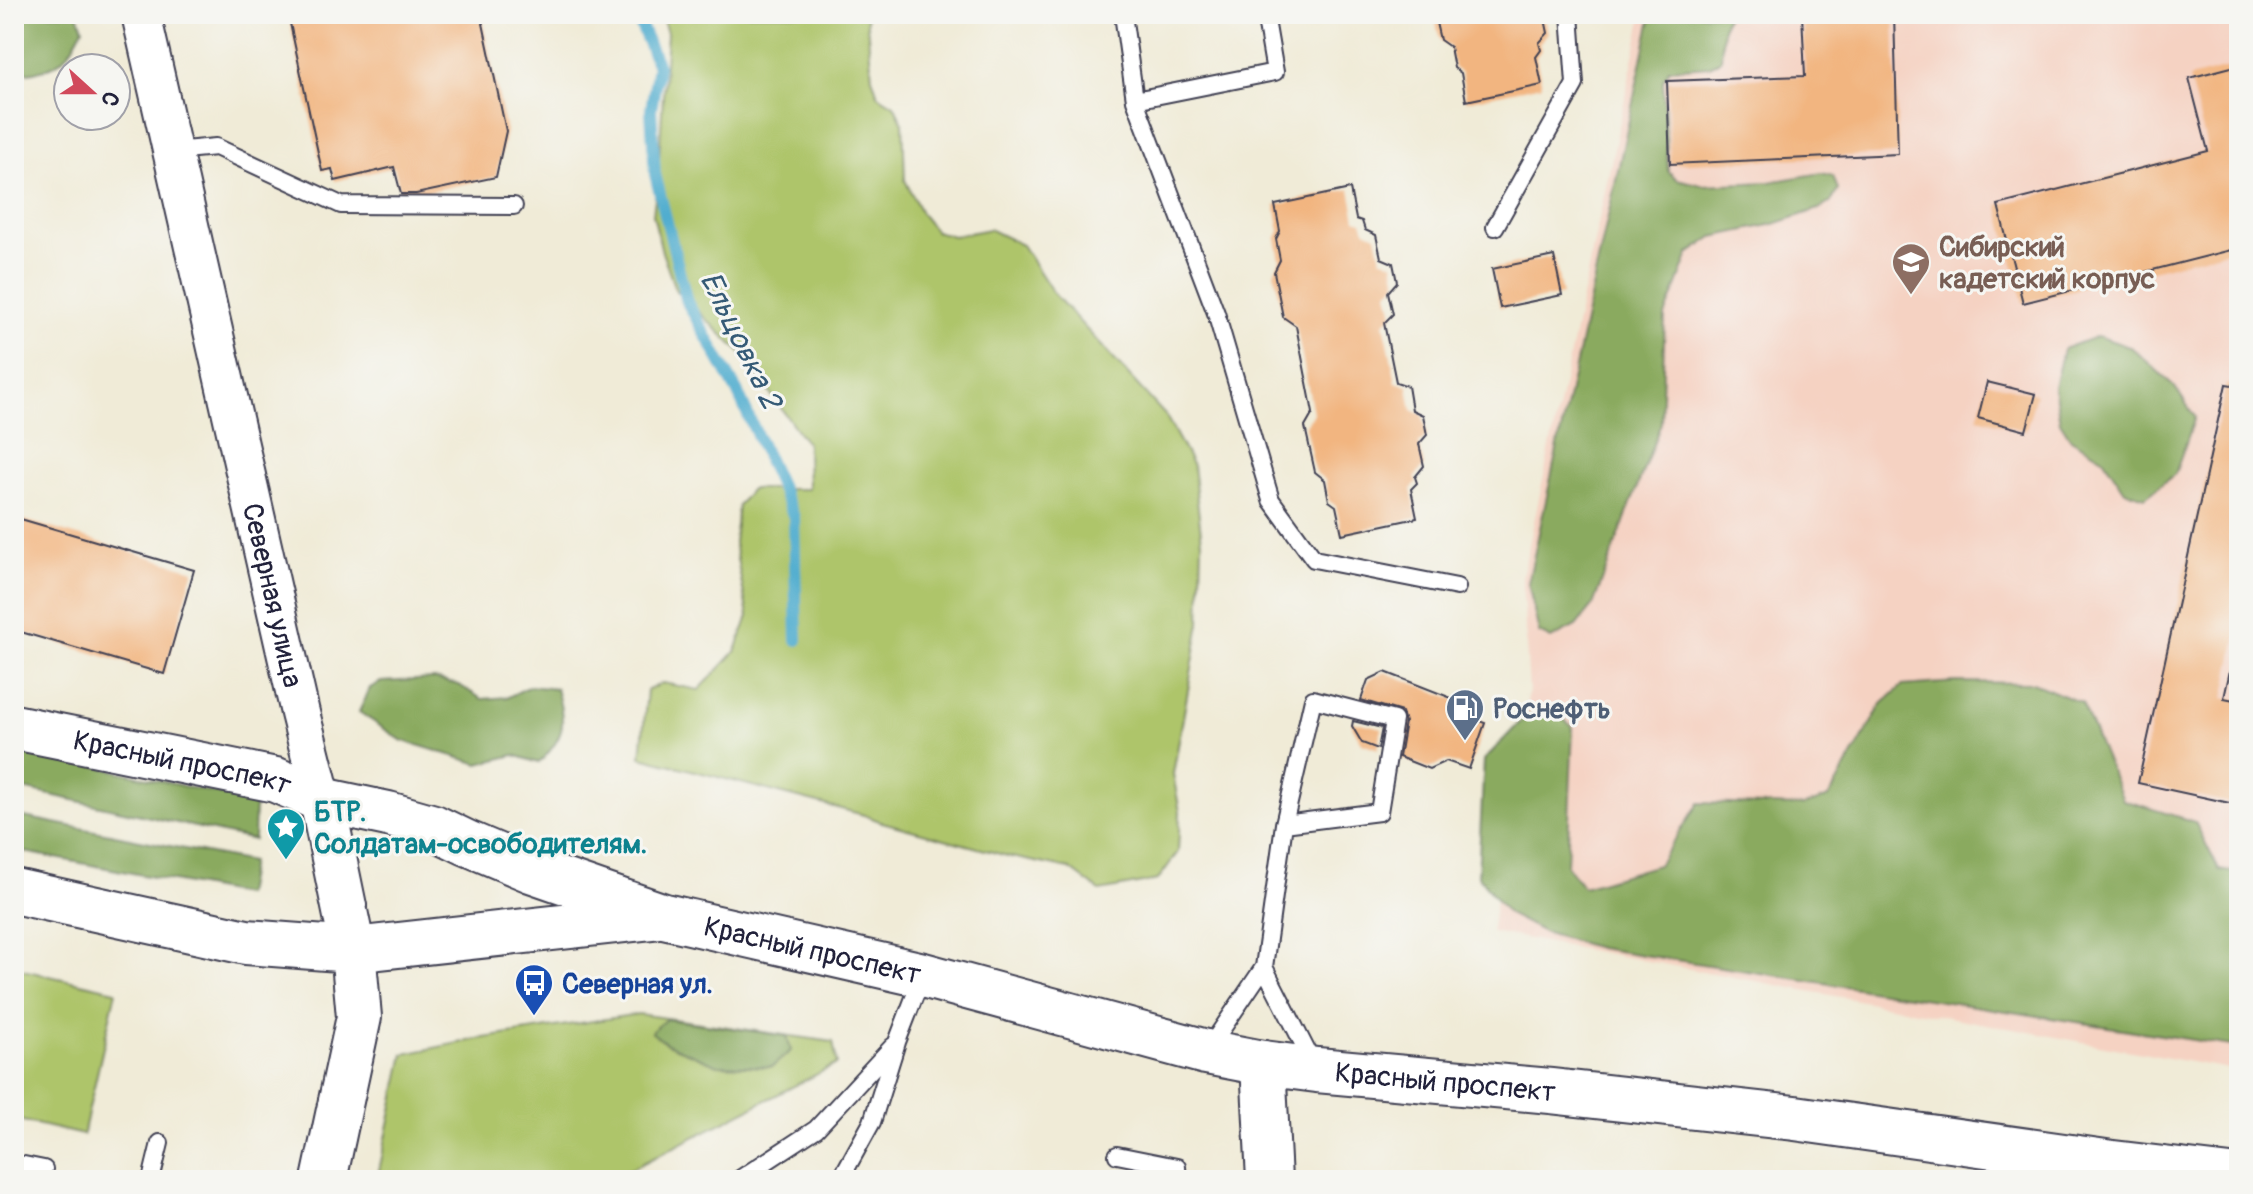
<svg xmlns="http://www.w3.org/2000/svg" width="2253" height="1194" viewBox="0 0 2253 1194" font-family="Pangolin,sans-serif">
  <style>
    .built { fill: #f5d2c2 }
    .green { fill: #aec56a; stroke: #687452; stroke-width: 2 }
    .forest { fill: #8aaa5e; stroke: #56664c; stroke-width: 2 }
    .lines { fill: none; stroke-linecap: round; stroke-linejoin: round }
    .stream { stroke: #51adcf; stroke-width: 12 }
    .building { fill: #f2b580 }
    .service-casing { stroke: #414052; stroke-width: 20 }
    .tertiary-casing { stroke: #414052; stroke-width: 42 }
    .secondary-casing { stroke: #414052; stroke-width: 48 }
    .service { stroke: #fff; stroke-width: 16 }
    .tertiary { stroke: #fff; stroke-width: 38 }
    .secondary { stroke: #fff; stroke-width: 44 }
    .labels { text-anchor: middle; stroke-width: 6; stroke-linejoin: round; paint-order: stroke }
    .education-label { font-size: 28px; font-weight: bold; fill: #785e54; stroke: #f6f6f2; text-anchor: start }
    .street-label { font-size: 28px; fill: #22223b; stroke: #f6f6f2 }
    .service-label { font-size: 28px; font-weight: bold; fill: #4e5e75; stroke: #f6f6f2; text-anchor: start }
    .culture-label { font-size: 28px; font-weight: bold; fill: #0d838f; stroke: #f6f6f2; text-anchor: start }
    .transit-label { font-size: 28px; font-weight: bold; fill: #164399; stroke: #f6f6f2; text-anchor: start }
    .water-label { font-size: 30px; font-style: italic; fill: #355a76; stroke: #f6f6f2 }
  </style>
  <rect width="100%" height="100%" fill="#f6f6f2"/>
  <filter id="ink" filterUnits="userSpaceOnUse"><feTurbulence type="fractalNoise" baseFrequency=".0125" numOctaves="2"/><feDisplacementMap in="SourceGraphic" scale="16" xChannelSelector="R" yChannelSelector="G"/><feConvolveMatrix kernelMatrix="1 2 1 2 8 2 1 2 1" color-interpolation-filters="sRGB"/></filter>
  <filter id="wash" filterUnits="userSpaceOnUse"><feTurbulence type="fractalNoise" baseFrequency=".006" numOctaves="4" result="noise"/><feDisplacementMap in="SourceGraphic" scale="32" xChannelSelector="R" yChannelSelector="G"/><feGaussianBlur stdDeviation="1.8" result="paint"/><feColorMatrix in="noise" values="0 0 0 0 0 0 0 0 0 0 0 0 0 0 0 0 0 1.4 0 .05"/><feComposite in="paint" operator="in"/></filter>
  <g filter="url(#wash)">
    <rect width="100%" height="100%" fill="#f0ebd7"/>
    <path class="built" d="M1643,14H2239V1071L1491,932L1529,690L1522,578Z"/>
    <path class="green" d="M661,14H866L872,77L878,95L894,105L903,123L905,180L922,215L935,231L953,236L989,229L1022,245L1054,294L1166,416L1193,466L1202,542L1200,623L1173,774L1180,812L1178,852L1158,880L1100,891L1070,869L1011,857L882,822L864,815L641,757L647,690L663,683L699,690L736,651L748,616L734,543L738,505L751,489H808L807,444L741,353L675,289L662,252L653,214L658,176L667,33Z
      M14,968L116,991L83,1135L14,1119Z
      M638,1014L833,1042L837,1064L610,1180H377L404,1054L478,1039Z"/>
    <path class="forest" d="M14,14H78L83,28C67,58 63,67 28,73L14,63Z
      M1652,14H1727L1723,28L1721,60L1710,66L1669,69L1663,80L1668,171L1677,179L1702,185L1769,182L1822,173L1833,176L1838,190L1831,202L1819,209L1774,224L1713,237L1689,254L1665,316L1661,423L1593,605L1576,626L1551,639L1539,633L1528,583Z
      M2098,336L2132,348L2174,386L2195,417L2175,474L2145,497L2125,491L2103,458L2071,439L2060,422L2054,387L2063,349Z
      M434,679L459,685L482,699L508,697L530,686L556,689C567,724 565,737 539,763L514,755L479,764L401,740L359,712L370,688L381,682Z
      M1956,682L2033,683L2082,703L2123,800L2195,822L2219,870L2239,873V1047L1598,948L1543,932L1508,914L1478,876L1484,760L1527,715L1553,710L1573,727L1567,866L1583,887L1658,865L1699,803L1804,806L1829,797L1882,704L1902,686Z
      M14,748L255,802L254,840L14,787Z
      M14,815L251,862L245,895L14,850Z
      M666,1019L787,1036L791,1051L772,1067L718,1065L667,1044L651,1032Z"/>
    <g class="lines">
      <path class="stream" d="M636,14L658,66L651,110L655,174L687,302L737,391L794,517L797,640"/>
    </g>
    <g id="blocks">
      <path class="building" d="M288,14H481L506,131L496,177L416,194H401L394,167L335,181L332,169L322,171Z
        M1434,14H1544L1548,33L1539,43L1541,50L1536,57L1542,85L1466,101L1461,73L1454,68L1450,47L1440,40Z
        M1802,14H1894L1898,154L1670,164L1667,81L1805,76Z
        M2239,65V248L2023,303L1998,205L2208,151L2189,78Z
        M1350,189L1356,219L1362,221L1365,230L1376,235L1381,258L1393,263L1397,282L1388,292L1393,314L1384,323L1396,382L1408,386L1412,410L1423,415L1427,435L1419,444L1424,466L1415,477L1417,483L1411,489L1417,518L1342,534L1336,506L1329,501L1325,480L1315,472L1305,427L1313,413L1296,326L1283,317L1274,272L1280,260L1276,239L1280,231L1275,205Z
        M1554,256L1562,295L1500,308L1492,269Z
        M1987,382L2036,394L2026,431L1978,418Z
        M2226,384L2239,386V629L2224,698L2239,701V805L2138,783Z
        M14,517L194,570L164,674L14,630Z
        M1385,672L1454,699L1462,715L1485,723L1469,769L1446,761L1429,769L1399,757L1405,722L1402,712L1361,700L1368,680Z
        M1353,721L1382,728L1378,749L1362,743L1352,726Z"/>
    </g>
  </g>
  <g filter="url(#ink)">
    <use href="#blocks" fill-opacity="0" stroke="#414052" stroke-width="2"/>
    <g class="lines">
      <g class="service-casing">
        <path id="service" d="M1123,14L1135,100L1216,313L1271,500L1314,559L1457,587
          M1135,100L1275,72L1265,14
          M173,151L216,147L341,205L514,206
          M1495,227L1575,84L1570,14
          M1264,967L1314,1065
          M1209,1048L1264,967L1284,824L1313,699L1394,720L1379,812L1284,824
          M1117,1155L1177,1167L1178,1180
          M14,1163L44,1169
          M151,1180L160,1143
          M738,1180L816,1129L893,1046
          M840,1180L872,1122L897,1042L922,977"/>
      </g>
      <g class="tertiary-casing">
        <g id="tertiary">
          <path id="s1" d="M141,14L300,713L322,800"/>
        </g>
      </g>
      <g class="secondary-casing">
        <g id="secondary">
          <path id="s2" d="M14,727L276,780L322,800L388,814L434,827L467,843L531,870L664,916L923,975L1206,1052L1263,1063L1317,1070L1551,1091L1795,1118L2113,1163L2239,1178"/>
          <path d="M322,800L353,950L359,1017L324,1180"/>
          <path d="M14,891L246,942L353,950L653,917"/>
          <path d="M1263,1063L1269,1180"/>
        </g>
      </g>
      <use href="#service" class="service"/>
      <use href="#tertiary" class="tertiary"/>
      <use href="#secondary" class="secondary"/>
    </g>
  </g>
  <defs>
    <g id="school-pin" transform="scale(2)"><path d="M0 17L-7.5 6A9.5 9.5 0 1 1 7.5 6Z" fill="#8d6e63" stroke="#f6f6f2"/><path d="M0-5L7-2L0 1L-7-2ZM-4 1L0 2.5L4 1V4Q0 6-4 4Z" fill="#fff"/></g>
    <g id="fuel-pin" transform="scale(2)"><path d="M0 17L-7.5 6A9.5 9.5 0 1 1 7.5 6Z" fill="#5c6f8a" stroke="#f6f6f2"/><path d="M-5.5-6h7V0h2V4h1.3V-2.5L3-4.5l.8-.8L6-3V5H2.5V1h-1V6h-7ZM-4.2-4.7v3.2H.2V-4.7Z" fill="#fff"/></g>
    <g id="sight-pin" transform="scale(2)"><path d="M0 17L-7.5 6A9.5 9.5 0 1 1 7.5 6Z" fill="#0f9aa8" stroke="#f6f6f2"/><path d="M0-6L1.8-2.2L6-1.7L2.9 1.2L3.7 5.4L0 3.3L-3.7 5.4L-2.9 1.2L-6-1.7L-1.8-2.2Z" fill="#fff"/></g>
    <g id="bus-pin" transform="scale(2)"><path d="M0 17L-7.5 6A9.5 9.5 0 1 1 7.5 6Z" fill="#1a4fb4" stroke="#f6f6f2"/><path d="M-5-6H5V4H4V6H2V4H-2V6H-4V4H-5ZM-3.5-4V0h7V-4ZM-3.5 1.2v1.5H-2V1.2ZM2 1.2v1.5H3.5V1.2Z" fill="#fff"/></g>
  </defs>
  <g fill-rule="evenodd">
    <use href="#school-pin" x="1911" y="262"/>
    <use href="#fuel-pin" x="1465" y="708"/>
    <use href="#sight-pin" x="286" y="827"/>
    <use href="#bus-pin" x="534" y="983"/>
  </g>
  <g class="labels">
    <g class="education-label">
      <text x="1939" y="256">Сибирский<tspan x="1939" dy="32">кадетский корпус</tspan></text>
    </g>
    <g class="street-label">
      <text dy="10" stroke="none"><textPath href="#s1" startOffset="596">Северная улица</textPath></text>
      <text dy="10" stroke="none"><textPath href="#s2" startOffset="172">Красный проспект</textPath></text>
      <text dy="10" stroke="none"><textPath href="#s2" startOffset="832">Красный проспект</textPath></text>
      <text dy="10" stroke="none"><textPath href="#s2" startOffset="1480">Красный проспект</textPath></text>
    </g>
    <g class="service-label">
      <text x="1493" y="718">Роснефть</text>
    </g>
    <g class="culture-label">
      <text x="314" y="821">БТР.<tspan x="314" dy="32">Солдатам-освободителям.</tspan></text>
    </g>
    <g class="transit-label">
      <text x="562" y="993">Северная ул.</text>
    </g>
    <g class="water-label">
      <text transform="translate(741 340) rotate(64)" y="10">Ельцовка 2</text>
    </g>
  </g>
  <rect width="2253" height="1194" fill="none" stroke="#f6f6f2" stroke-width="48"/>
  <g transform="translate(92 92) rotate(111)"><circle r="38" fill="#f6f6f2" stroke="#a1a1a9" stroke-width="2"/>
  <path d="M0-6L14 30L0 20L-14 30Z" fill="#d1495b"/>
  <text y="-12" font-size="22" font-weight="bold" text-anchor="middle" fill="#22223b">С</text>
  </g>
</svg>
